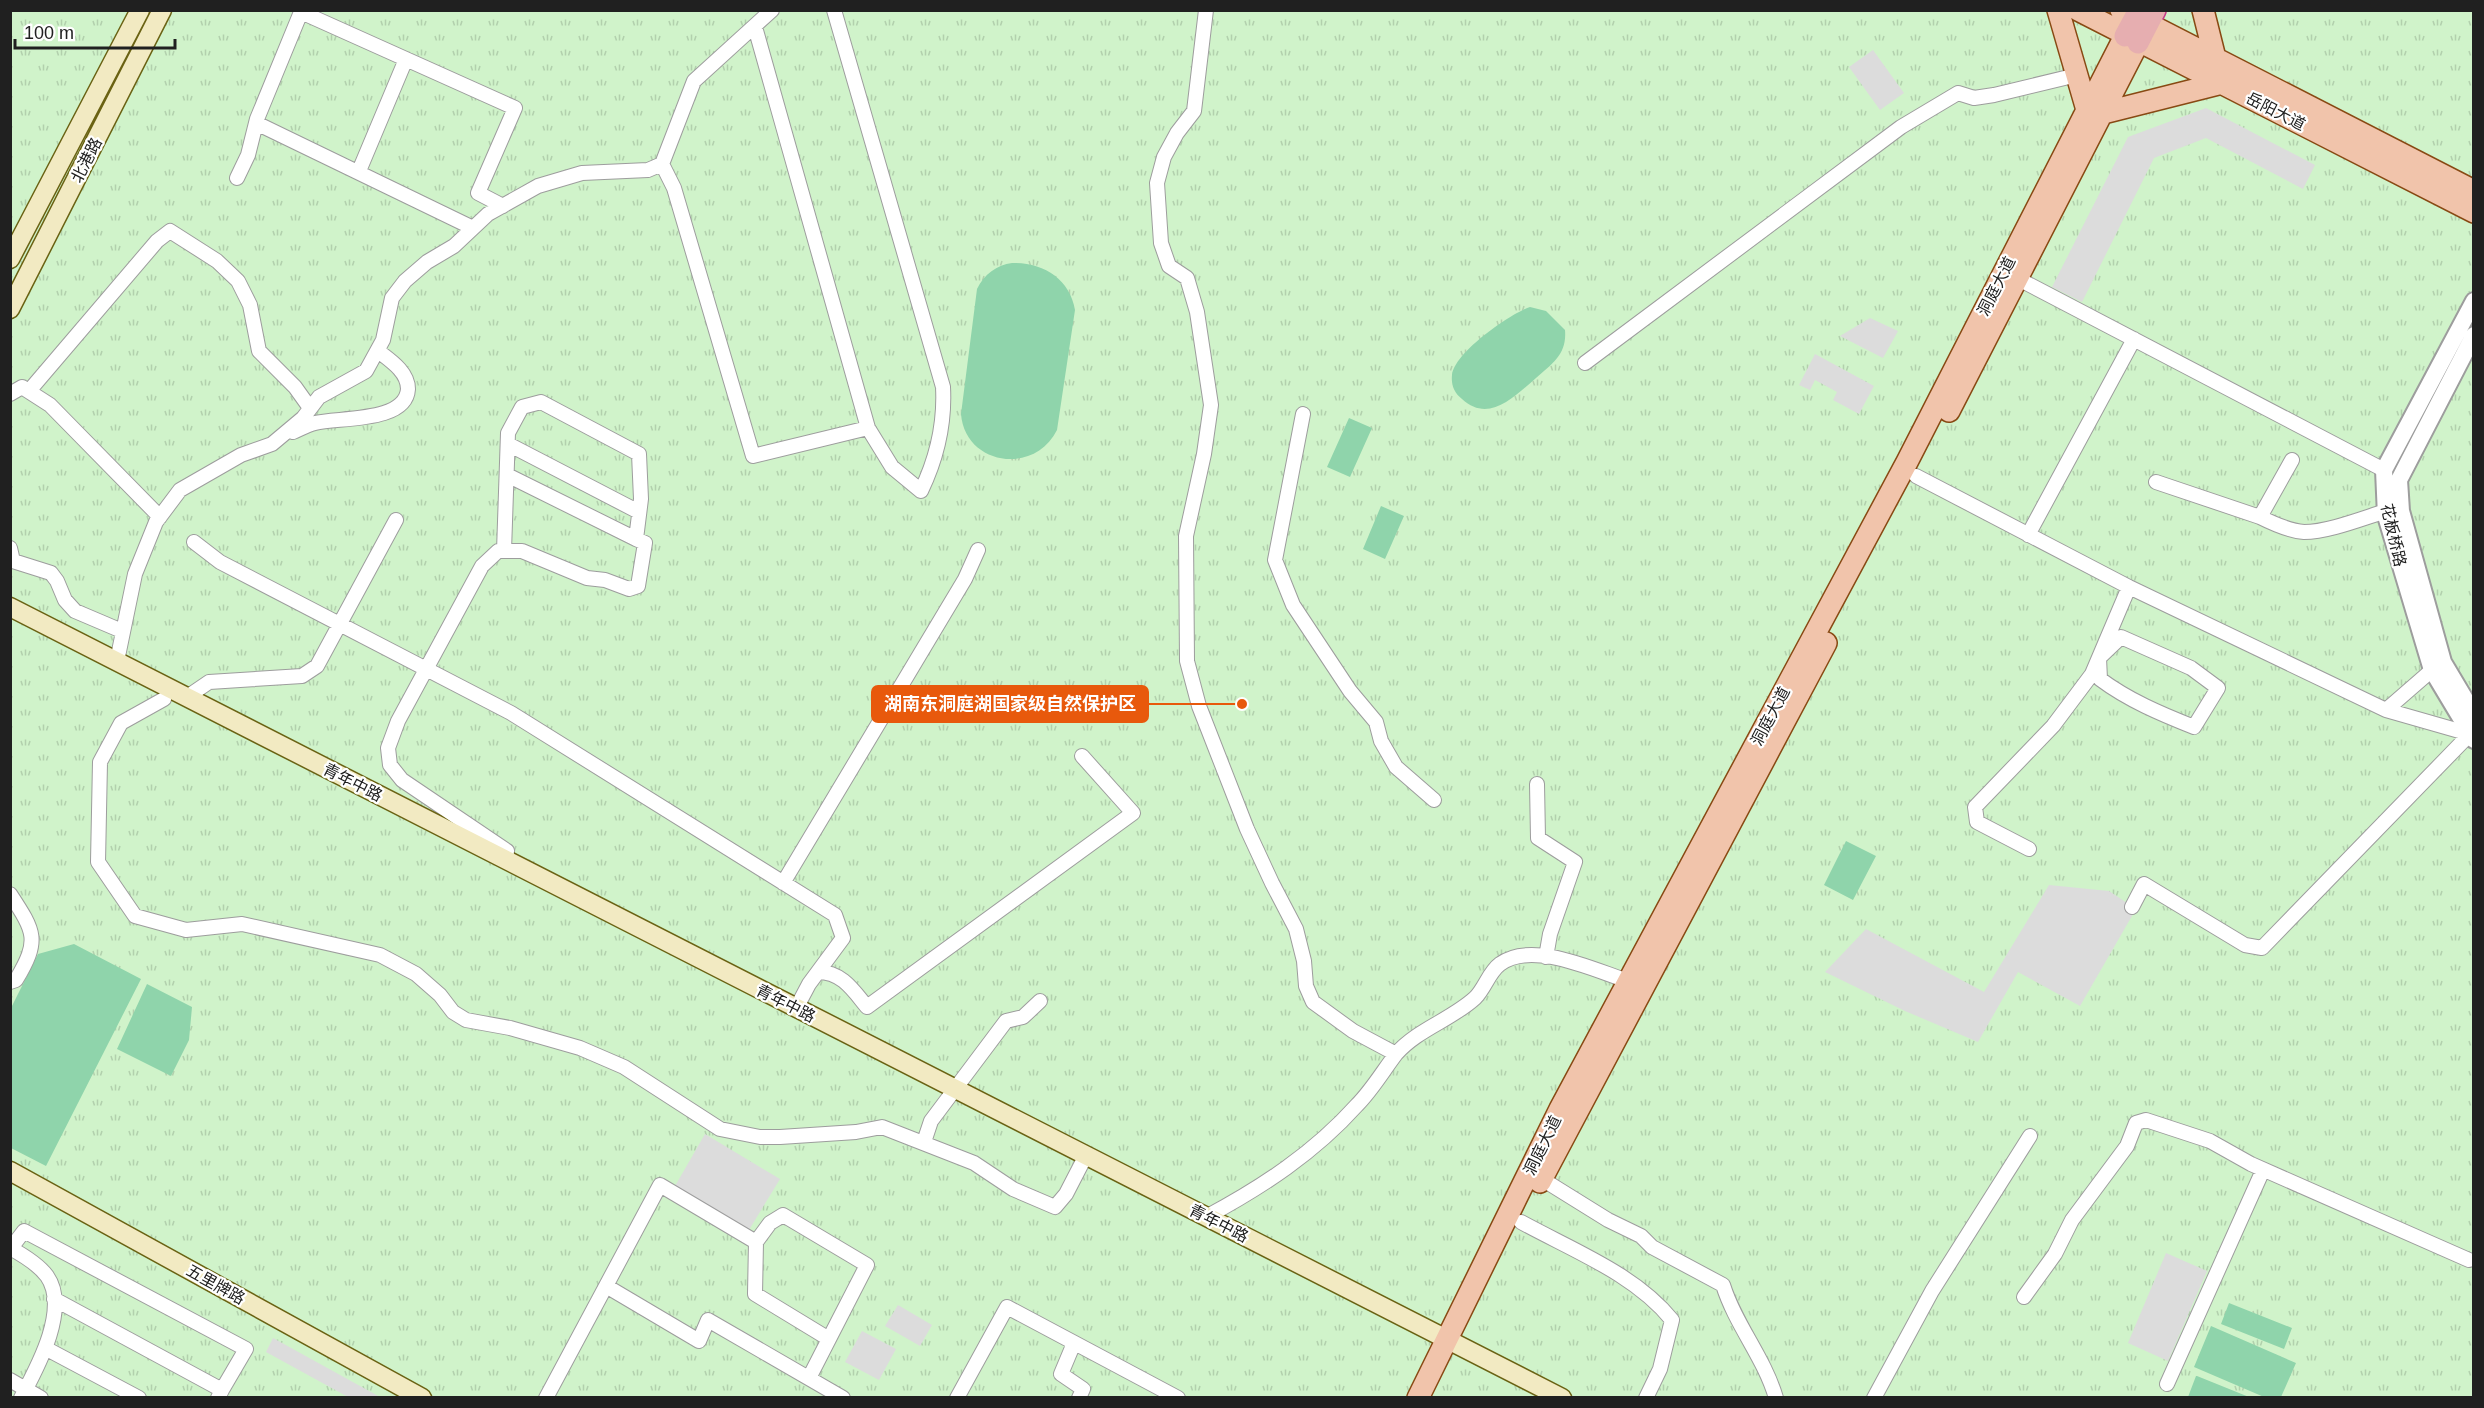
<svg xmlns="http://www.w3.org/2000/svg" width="2484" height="1408" viewBox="0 0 2484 1408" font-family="Helvetica,'Noto Sans SC',sans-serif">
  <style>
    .park { fill: url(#park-tufts) }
    .pitch { fill: #8fd4ab }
    .parking { fill: #dcdcdc }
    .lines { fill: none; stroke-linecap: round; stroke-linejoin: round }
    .minor-casing { stroke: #9d9d9d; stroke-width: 16 }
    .tertiary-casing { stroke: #9d9d9d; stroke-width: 20 }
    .secondary-casing { stroke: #6a6213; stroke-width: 21 }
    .primary-casing { stroke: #884913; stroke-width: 24 }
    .trunk-casing { stroke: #c53c88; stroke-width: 24 }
    .minor { stroke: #fff; stroke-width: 14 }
    .tertiary { stroke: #fff; stroke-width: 16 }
    .secondary { stroke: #f2eac2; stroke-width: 18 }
    .primary { stroke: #f1c4ab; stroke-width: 21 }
    .trunk { stroke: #e6aeb0; stroke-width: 21 }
    .labels { text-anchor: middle; stroke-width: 4.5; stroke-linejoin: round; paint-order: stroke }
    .street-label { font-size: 16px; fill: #202020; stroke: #fff }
    .leader { fill: none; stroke: #e8590c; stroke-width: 2 }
    .callout-dot { fill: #e8590c; stroke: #fff; stroke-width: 2 }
    .callout { fill: #e8590c; stroke: #e8590c; stroke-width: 2 }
    .callout-label { font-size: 18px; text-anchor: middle; font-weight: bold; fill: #fff }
  </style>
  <defs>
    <pattern id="park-tufts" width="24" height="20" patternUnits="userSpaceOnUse" patternTransform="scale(1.5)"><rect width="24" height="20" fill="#d0f3ca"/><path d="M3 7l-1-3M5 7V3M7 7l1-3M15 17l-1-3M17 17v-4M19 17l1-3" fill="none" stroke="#b2d0ad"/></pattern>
  </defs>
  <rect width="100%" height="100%" fill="#efebe7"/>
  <path class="park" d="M11,11H2473V1397H11Z"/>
  <path class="pitch" d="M1012,263C1043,262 1070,279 1075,310L1057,430C1034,476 965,465 961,414L977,289C984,274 997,265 1012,263Z
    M1530,307L1546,311L1565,330C1567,354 1553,363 1536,378C1515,396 1489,424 1462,399C1454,393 1451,385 1452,375C1455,352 1510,314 1530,307Z
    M1349,418L1372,428L1350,477L1327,467Z
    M1381,506L1404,516L1385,559L1363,549Z
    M1846,841L1876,856L1853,900L1824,885Z
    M74,944L141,979L46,1166L11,1148V1008L38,954Z
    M147,984L192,1007L189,1040L171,1076L117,1049Z
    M2229,1303L2292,1328L2284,1349L2221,1324Z
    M2211,1326L2296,1363L2281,1397H2264L2194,1367Z
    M2196,1376H2197L2249,1397H2188Z"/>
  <path class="parking" d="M1873,50L1904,93L1880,110L1849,67Z
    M2206,108L2315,165L2303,189L2206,138L2154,158L2082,302L2052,287L2128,137Z
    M1870,318L1898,331L1883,358L1840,336Z
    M1815,354L1874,386L1859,414L1833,400L1837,392L1815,380L1810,390L1799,385Z
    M2049,885L2109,891L2136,909L2080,1006L2018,972L1978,1042L1905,1011L1825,972L1866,929L1984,992Z
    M705,1134L780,1179L749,1230L675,1186Z
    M2166,1253L2207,1271L2168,1361L2128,1343Z
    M898,1305L932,1325L920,1346L885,1326Z
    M862,1331L896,1349L879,1380L845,1362Z
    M273,1338L380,1397H348L266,1352Z"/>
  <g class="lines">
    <g class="minor-casing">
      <path id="minor" d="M834,10L943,387C945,424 937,458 921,491L892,467L868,428
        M256,123L473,228
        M662,164L674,188L753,456L868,428L755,27
        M359,171L406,59
        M237,178L248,155L257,119L301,12L515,108L478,193L503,206
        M2011,275L2384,470
        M1585,363L1901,127L1958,93L1974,98L1994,95L2077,75
        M29,391L157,241L170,231L217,261L238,281L250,305L259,351L295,387L310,408
        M10,394L22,387L50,405L160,517
        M1303,414L1275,560L1293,605L1350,691L1376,722L1381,741L1396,767L1434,800
        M293,432C300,429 307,425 315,423C338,417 406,423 408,389C408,372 391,361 378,351
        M508,444L639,512
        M507,475L636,539
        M1916,476L2129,587L2386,710L2470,734L2262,948L2245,945L2144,884L2132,907
        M2156,482L2260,517C2272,523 2290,531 2304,532C2328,532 2363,518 2386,511
        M2260,517L2292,460
        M2028,535L2134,339
        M194,542L220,562L511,713L835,915L843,938L809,984L800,1001
        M10,548L13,561L51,573L57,581L65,600L75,611L122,631
        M504,551L508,433L522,407L541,402L639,454L641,499L636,539L645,543L638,586L629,589L605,580L587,578L522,551H498L482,566L398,721L388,748L390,765L402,780L507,851L506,860
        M2121,637L2191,668L2218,688L2194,727C2161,714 2128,700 2100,679L2099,658Z
        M117,661L135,574L156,522L180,490L241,455L272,444L303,418L319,397L366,371L383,340L392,298L405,281L427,262L454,246L488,214L538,186L582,173L648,170L662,164L694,81L772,10
        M187,697L209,682L302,676L317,666L396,520
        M164,699L121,723L100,762L98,862L135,916L186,930L242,924L380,955L416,974L440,995L453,1012L466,1020L510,1028L580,1048L624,1067L720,1129L760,1137H780L856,1132L882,1127L974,1163L1013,1189L1055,1207L1066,1194L1082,1163
        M2386,710L2432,670
        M1537,784L1538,838L1575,862L1550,934L1546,957
        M2029,849L1977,822L1975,807L2053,726L2092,674L2129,587
        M783,883L965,579L978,550
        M10,894C35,932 40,940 16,980L10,982
        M818,972C842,972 853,990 867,1007L1133,813L1082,756
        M1396,1054C1418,1029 1451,1020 1475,998C1485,988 1489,972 1500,964C1532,940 1594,970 1628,981
        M924,1142L931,1121L1006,1021L1023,1017L1040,1001
        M1542,1179L1608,1220L1641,1236L1652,1247L1723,1285C1736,1326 1764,1357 1776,1398
        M1206,1217C1262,1187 1314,1153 1357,1105C1372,1090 1383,1071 1396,1054L1353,1031L1313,1002L1306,986L1304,961L1296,929L1272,883L1247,829L1199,706L1187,661L1186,536L1204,454L1211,405L1197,312L1187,278L1169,266L1161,243L1157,183L1164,157L1177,133L1194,111L1206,10
        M1521,1222C1572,1250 1635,1274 1672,1320L1660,1369L1646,1398
        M756,1242L755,1294L829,1339L809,1378
        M10,1248C23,1255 38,1264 47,1276C70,1309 37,1368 21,1398
        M11,1248L24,1231L246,1349L222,1390
        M606,1286L699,1341L708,1320L843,1398
        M2024,1297L2055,1254L2072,1220L2127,1146L2136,1123L2146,1120L2210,1141L2251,1164L2469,1260
        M54,1299L222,1390L218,1398
        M1074,1343L1061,1374L1083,1389L1079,1398
        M45,1348L139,1398
        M10,1380L41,1398
        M2167,1384L2263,1170
        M546,1398L660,1185L756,1242L770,1223L783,1215L867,1265L829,1339
        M957,1398L1007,1307L1178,1398
        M1874,1398L1932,1291L2030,1136"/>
    </g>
    <g class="tertiary-casing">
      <path id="tertiary" d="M2474,301L2384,470L2386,516L2432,670L2474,740
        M2474,335L2399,480L2401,511L2443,662L2474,714"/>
    </g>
    <g class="secondary-casing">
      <path id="secondary" d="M10,259L140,10
        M10,309L162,10
        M10,607L1562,1398
        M10,1171L422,1398"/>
    </g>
    <g class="primary-casing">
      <path id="primary" d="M2058,10L2087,110
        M2078,10L2474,212
        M2121,10L2474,191
        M2203,10L2215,58
        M2103,113L2222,83
        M1949,411L2138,43
        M1540,1182L1826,643
        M1418,1398L1560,1109L1907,462L2125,36"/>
    </g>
    <g class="trunk-casing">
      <path id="trunk" d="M2125,36L2139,10
        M2138,43L2155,10"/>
    </g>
    <use href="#minor" class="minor"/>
    <use href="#tertiary" class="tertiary"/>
    <use href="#secondary" class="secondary"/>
    <use href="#primary" class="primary"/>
    <use href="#trunk" class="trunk"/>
  </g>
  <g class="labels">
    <g class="street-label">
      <text transform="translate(2276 111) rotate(27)" y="6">岳阳大道</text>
      <text transform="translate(86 160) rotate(-63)" y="6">北港路</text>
      <text transform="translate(1996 286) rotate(-63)" y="6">洞庭大道</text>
      <text transform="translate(2394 535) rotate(77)" y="6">花板桥路</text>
      <text transform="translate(1770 716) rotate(-62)" y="6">洞庭大道</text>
      <text transform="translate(353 782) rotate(27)" y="6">青年中路</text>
      <text transform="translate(786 1003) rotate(27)" y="6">青年中路</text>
      <text transform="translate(1542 1145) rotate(-64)" y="6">洞庭大道</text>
      <text transform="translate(1219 1223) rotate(27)" y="6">青年中路</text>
      <text transform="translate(216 1284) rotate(29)" y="6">五里牌路</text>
    </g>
  </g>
  <path class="leader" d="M1242 704L1148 704"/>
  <circle class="callout-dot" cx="1242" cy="704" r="6"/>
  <rect class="callout" x="872" y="686" width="276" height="36" rx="6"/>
  <g class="callout-label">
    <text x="1010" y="710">湖南东洞庭湖国家级自然保护区</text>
  </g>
  <rect width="2484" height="1408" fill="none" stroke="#202020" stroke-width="24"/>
  <path d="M15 39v9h160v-9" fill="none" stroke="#202020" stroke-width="3"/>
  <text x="24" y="39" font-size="18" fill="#202020" stroke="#ffffff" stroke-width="4.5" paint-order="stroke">100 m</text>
</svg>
